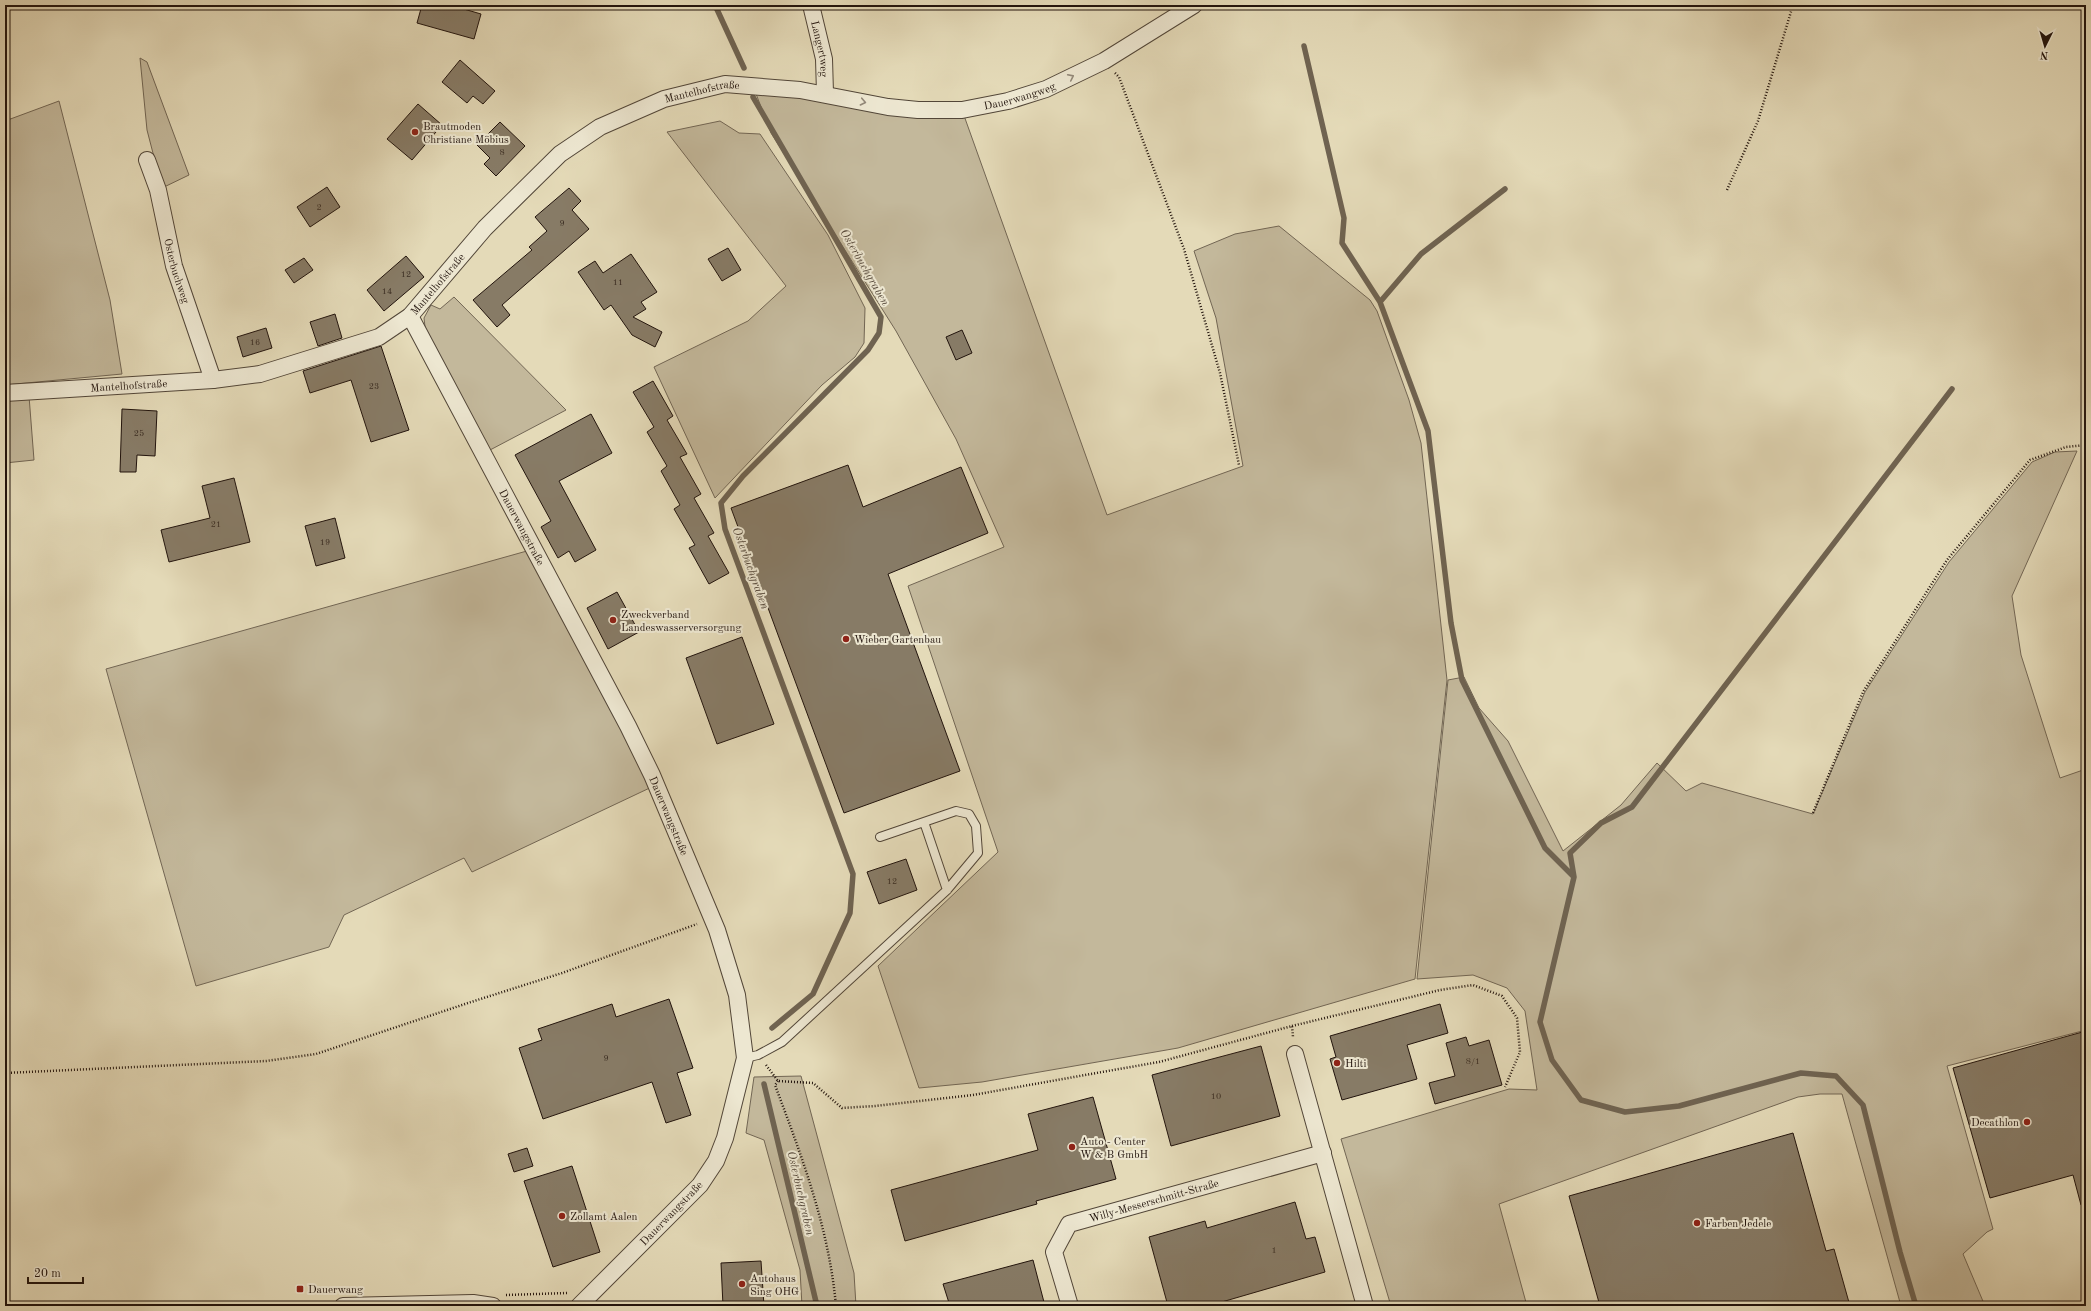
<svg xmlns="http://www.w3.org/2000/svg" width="2091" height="1311" viewBox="0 0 2091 1311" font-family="'Old Standard TT',serif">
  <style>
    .green { fill: #c3b89b; stroke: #726654 }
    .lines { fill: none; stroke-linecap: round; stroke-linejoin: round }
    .stream { stroke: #6f6351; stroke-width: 5.5 }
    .building { fill: #877b66; stroke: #22140d }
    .service-casing { stroke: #524638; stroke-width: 10 }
    .minor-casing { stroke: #524638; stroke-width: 18 }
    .path { stroke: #22140d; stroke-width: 2.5; stroke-dasharray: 1 2; stroke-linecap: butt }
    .service { stroke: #ede7d1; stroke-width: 8 }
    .minor { stroke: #ede7d1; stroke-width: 16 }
    .oneway { stroke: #928879 }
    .poi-dot { fill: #8f2418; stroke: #ede7d1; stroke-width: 1.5 }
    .labels { text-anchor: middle; stroke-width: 4; stroke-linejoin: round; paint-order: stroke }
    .number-label { font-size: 9px; fill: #3b2e23 }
    .street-label { font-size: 11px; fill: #22140d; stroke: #ede7d1 }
    .poi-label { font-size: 11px; fill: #22140d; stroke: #ede7d1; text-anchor: start }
    .water-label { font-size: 12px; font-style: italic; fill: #55483a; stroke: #ede7d1 }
  </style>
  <rect width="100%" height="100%" fill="#e4dab8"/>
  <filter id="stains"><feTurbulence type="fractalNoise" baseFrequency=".005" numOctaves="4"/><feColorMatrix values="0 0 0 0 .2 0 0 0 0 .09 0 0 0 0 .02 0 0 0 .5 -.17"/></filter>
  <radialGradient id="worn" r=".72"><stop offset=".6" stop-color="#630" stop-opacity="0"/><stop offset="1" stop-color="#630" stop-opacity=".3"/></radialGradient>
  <path class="green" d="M140,58L147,62L189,175L162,188L147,130Z
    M753,86L962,110L1107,515L1243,466L1216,318L1194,251L1235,234L1279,226L1370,300L1377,311L1409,400L1421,443L1447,680L1415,979L1178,1048L982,1082L919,1088L878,966L998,852L908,586L1004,547L956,439L896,331L771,133Z
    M59,101L110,300L122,374L5,385V121Z
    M720,121L739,133L760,134L828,235L865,308L864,343L855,357L822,385L715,498L654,367L748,321L786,286L667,132Z
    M454,297L566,410L490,450L426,335L424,318L431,305L440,309Z
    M29,396L34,460L5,463V400Z
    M2077,451L2012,596L2021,655L2060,778L2086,769V1030L1947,1066L1993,1229L1987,1232L1963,1254L1985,1306H1901L1842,1094H1820L1798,1097L1499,1204L1527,1306H1391L1341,1139L1509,1089L1537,1090L1525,1011L1507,988L1473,975L1417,979L1448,680L1464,677L1479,708L1508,741L1563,851L1621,805L1657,763L1686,791L1702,783L1813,814L1865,692L1949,562L2032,462L2055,452Z
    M534,549L656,785L472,872L464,858L344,915L329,947L196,986L106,669Z
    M801,1076L854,1273L856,1306H802L800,1270L764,1140L746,1133L754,1077Z"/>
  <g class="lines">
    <path class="stream" d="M715,5L744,68
      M1304,46L1344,218L1342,243L1380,302L1428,431L1451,623L1462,680L1545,848L1574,877L1540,1022L1552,1060L1581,1100L1625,1112L1679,1106L1801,1073L1836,1076L1863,1105L1900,1252L1916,1306
      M753,97L881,317L879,333L868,350L743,476L721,503L725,529L853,874L850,913L813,994L772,1028
      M1380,302L1421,254L1505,189
      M1574,877L1570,853L1601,823L1632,807L1952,389
      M764,1084L817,1306"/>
  </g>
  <path class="building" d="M422,5H450L481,14L474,39L417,23Z
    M460,60L495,91L483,104L473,96L467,103L442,82Z
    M418,104L442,125L412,160L387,139Z
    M500,122L525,146L496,176L484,164L490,158L477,145Z
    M327,187L340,207L310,227L297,207Z
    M569,188L581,201L572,210L589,229L502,305L510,315L497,327L473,300L532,250L529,247L547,231L535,217Z
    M728,248L741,270L722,281L708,259Z
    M631,254L657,292L641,302L646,309L633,317L662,332L655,347L632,335L611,305L604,310L578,272L595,261L603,273Z
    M406,256L424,277L384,311L367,290Z
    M304,258L313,270L294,283L285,270Z
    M335,314L342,338L318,346L310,322Z
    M266,328L272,348L243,357L237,337Z
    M962,330L972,353L956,360L946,337Z
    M381,346L409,430L371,442L351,380L310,393L303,371Z
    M653,381L673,416L667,420L687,454L680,457L701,494L694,498L714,533L708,536L729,573L709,584L689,548L695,545L674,509L680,505L661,471L667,466L647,432L654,427L633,392Z
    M122,409L157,411L155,456L137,455L136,472H120Z
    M591,414L612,453L559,481L596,550L575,562L569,551L558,558L541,527L551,521L515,455Z
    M848,465L863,507L961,467L988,533L888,574L960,771L844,813L731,508Z
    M234,478L250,542L169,562L161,530L210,518L202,486Z
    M335,518L345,558L316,566L305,526Z
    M617,592L639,632L608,649L587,608Z
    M742,637L774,724L717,744L686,658Z
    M906,859L917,890L879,904L867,872Z
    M669,999L693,1068L677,1073L691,1115L666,1123L652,1082L543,1119L519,1048L542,1040L538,1029L612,1004L616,1017Z
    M1440,1004L1448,1033L1407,1045L1417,1079L1342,1100L1330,1059L1336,1057L1330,1036Z
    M2086,1031V1205H2081L2073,1175L1990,1198L1953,1068Z
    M1466,1037L1469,1046L1489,1040L1502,1085L1435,1104L1429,1083L1455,1076L1446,1043Z
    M1261,1046L1280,1116L1171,1146L1152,1075Z
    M1093,1097L1116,1179L1036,1201L1037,1204L905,1241L891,1190L1038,1150L1028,1114Z
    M1793,1133L1826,1251L1834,1249L1850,1306H1600L1569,1196Z
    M527,1148L533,1166L514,1172L508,1154Z
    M572,1166L600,1252L553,1267L524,1181Z
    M1295,1202L1306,1239L1315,1237L1325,1272L1208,1306H1168L1149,1237L1205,1221L1207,1228Z
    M1033,1260L1045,1306H950L943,1284Z
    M761,1261L764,1306H723L721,1263Z"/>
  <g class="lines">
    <g class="service-casing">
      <path id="service" d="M924,822L947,890
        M745,1058L758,1055L782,1042L947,890L978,853L976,826L969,814L956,811L880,837"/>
    </g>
    <g class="minor-casing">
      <g id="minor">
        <path id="s1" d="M811,5L824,59L825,93"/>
        <path id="s2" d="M147,160L158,190L174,266L213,380"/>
        <path id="s3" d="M410,316L628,726L652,775L717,930L737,995L745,1058L725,1138L716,1161L700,1185L579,1306"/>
        <path id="s4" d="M5,393L213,380L260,374L379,337L410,316L485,228L560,154L600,127L664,99L725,84L800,90L888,107L918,110H962L1008,101L1046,89L1104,61L1194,5"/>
        <path d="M1295,1054L1365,1306"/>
        <path d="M343,1306L473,1303L493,1306"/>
        <path id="s5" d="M1070,1306L1054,1252L1069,1224L1323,1153"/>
      </g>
    </g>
    <path class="path" d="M1115,73L1119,77L1184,249L1220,373L1239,465
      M1727,190L1758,121L1793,5
      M1813,813L1863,692L1947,560L2030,460L2066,447L2086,445
      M1292,1026L1440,990L1473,985L1502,996L1517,1018L1520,1052L1505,1087
      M766,1065L778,1081L813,1083L842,1108L875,1106L973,1095L1102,1072L1159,1062L1292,1026L1293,1037
      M5,1073L266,1061L316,1054L468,1003L562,973L697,924
      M778,1081L775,1085C802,1157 829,1228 836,1306
      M506,1295L567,1293"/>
    <use href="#service" class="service"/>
    <use href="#minor" class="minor"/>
  </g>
  <defs><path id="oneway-chevron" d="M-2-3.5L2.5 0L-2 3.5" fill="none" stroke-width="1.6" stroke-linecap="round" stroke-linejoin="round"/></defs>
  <g class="oneway">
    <use href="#oneway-chevron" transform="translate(1071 77) rotate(-26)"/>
    <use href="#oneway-chevron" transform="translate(863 102) rotate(12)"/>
  </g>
  <g class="poi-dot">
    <circle cx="415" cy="132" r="4"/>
    <circle cx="613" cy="620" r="4"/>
    <circle cx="846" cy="639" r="4"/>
    <circle cx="1337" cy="1063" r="4"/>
    <circle cx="2027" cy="1122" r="4"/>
    <circle cx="1072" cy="1147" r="4"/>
    <circle cx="562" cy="1216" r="4"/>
    <circle cx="1697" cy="1223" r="4"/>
    <circle cx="742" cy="1284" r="4"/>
    <rect x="296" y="1285" width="8" height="8" rx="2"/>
  </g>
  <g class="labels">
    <g class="number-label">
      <text x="502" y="155">8</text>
      <text x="319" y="210">2</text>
      <text x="562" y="226">9</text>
      <text x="406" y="277">12</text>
      <text x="618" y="285">11</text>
      <text x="387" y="294">14</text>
      <text x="255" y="345">16</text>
      <text x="374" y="389">23</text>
      <text x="139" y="436">25</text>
      <text x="216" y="527">21</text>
      <text x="325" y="545">19</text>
      <text x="892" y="884">12</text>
      <text x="606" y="1061">9</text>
      <text x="1473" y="1064">8/1</text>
      <text x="1216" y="1099">10</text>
      <text x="1274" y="1253">1</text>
    </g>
    <g class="street-label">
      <text dy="4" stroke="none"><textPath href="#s1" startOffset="45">Langertweg</textPath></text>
      <text dy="4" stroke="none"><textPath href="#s4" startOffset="796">Mantelhofstraße</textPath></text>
      <text dy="4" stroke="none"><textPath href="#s4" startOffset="1118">Dauerwangweg</textPath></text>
      <text dy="4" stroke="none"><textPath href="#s2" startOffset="115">Osterbuchweg</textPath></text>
      <text dy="4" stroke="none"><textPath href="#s4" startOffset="460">Mantelhofstraße</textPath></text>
      <text dy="4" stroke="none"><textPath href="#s4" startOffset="124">Mantelhofstraße</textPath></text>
      <text dy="4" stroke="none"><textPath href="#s3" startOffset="239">Dauerwangstraße</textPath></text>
      <text dy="4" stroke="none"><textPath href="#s3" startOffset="563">Dauerwangstraße</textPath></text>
      <text dy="4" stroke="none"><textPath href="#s5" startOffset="176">Willy-Messerschmitt-Straße</textPath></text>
      <text transform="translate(671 1213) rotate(-46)" y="4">Dauerwangstraße</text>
    </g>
    <g class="poi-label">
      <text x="423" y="130">Brautmoden<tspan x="423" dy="13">Christiane Möbius</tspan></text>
      <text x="621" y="618">Zweckverband<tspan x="621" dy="13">Landeswasserversorgung</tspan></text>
      <text x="854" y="643">Wieber Gartenbau</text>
      <text x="1345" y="1067">Hilti</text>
      <text x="2019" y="1126" text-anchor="end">Decathlon</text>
      <text x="1080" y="1145">Auto - Center<tspan x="1080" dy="13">W &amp; B GmbH</tspan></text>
      <text x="570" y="1220">Zollamt Aalen</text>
      <text x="1705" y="1227">Farben Jedele</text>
      <text x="750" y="1282">Autohaus<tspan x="750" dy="13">Sing OHG</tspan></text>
      <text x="308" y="1293">Dauerwang</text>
    </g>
    <g class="water-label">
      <text transform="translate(865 267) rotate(60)" y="4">Osterbuchgraben</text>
      <text transform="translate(751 568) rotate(70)" y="4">Osterbuchgraben</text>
      <text transform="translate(801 1193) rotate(77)" y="4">Osterbuchgraben</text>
    </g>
  </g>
  <rect width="2091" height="1311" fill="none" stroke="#e4dab8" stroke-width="20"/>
  <rect x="6" y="6" width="2079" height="1299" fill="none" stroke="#22140d" stroke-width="2"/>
  <rect x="10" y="10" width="2071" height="1291" fill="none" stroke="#22140d"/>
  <g transform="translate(2045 46) rotate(185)" stroke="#ede7d1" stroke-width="3" paint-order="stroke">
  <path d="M0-3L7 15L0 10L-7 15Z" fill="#22140d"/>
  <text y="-6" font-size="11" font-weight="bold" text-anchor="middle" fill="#22140d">N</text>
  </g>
  <path d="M28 1277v6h55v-6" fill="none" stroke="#22140d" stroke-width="2"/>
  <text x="34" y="1277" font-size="12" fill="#22140d" stroke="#ede7d1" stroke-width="3" paint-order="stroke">20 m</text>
  <rect width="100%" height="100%" filter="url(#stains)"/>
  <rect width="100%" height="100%" fill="url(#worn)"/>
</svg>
